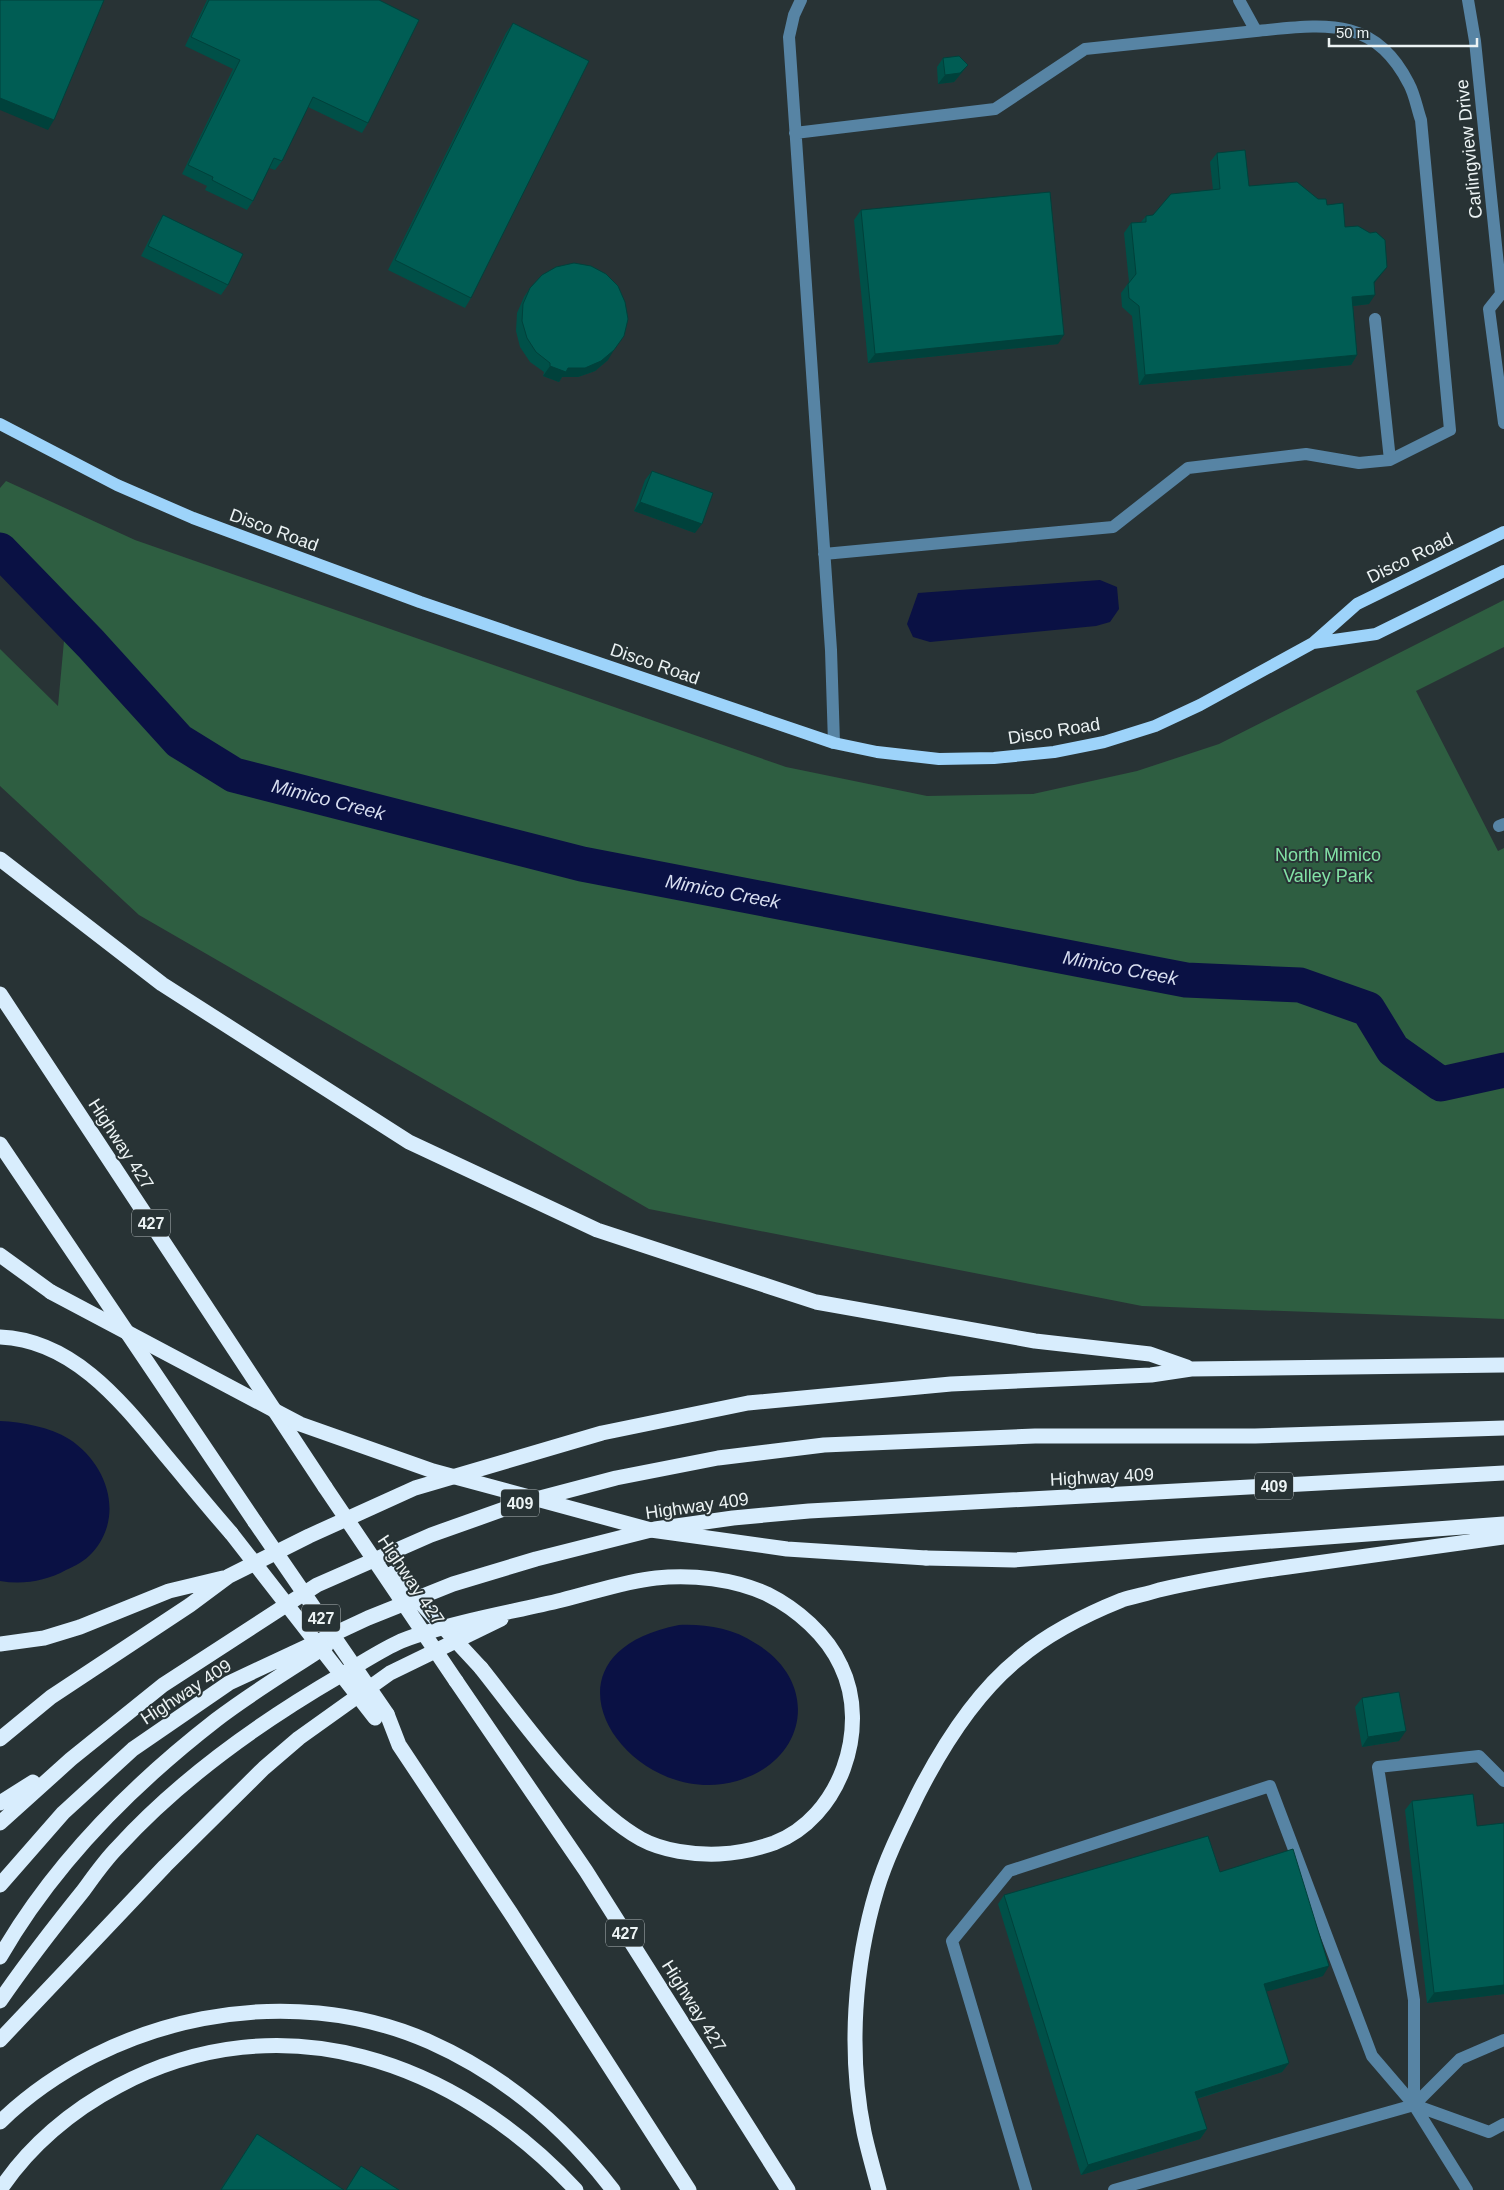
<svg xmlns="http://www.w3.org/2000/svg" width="1504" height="2190" viewBox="0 0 1504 2190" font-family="Arial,sans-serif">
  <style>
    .green { fill: #2e5e41; fill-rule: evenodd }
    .water { fill: #0a1144 }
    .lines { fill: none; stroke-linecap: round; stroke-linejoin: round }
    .river { stroke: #0a1144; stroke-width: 35 }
    .minor { stroke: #5784a4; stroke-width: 12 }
    .major { stroke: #9dd3fa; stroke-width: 12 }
    .highway { stroke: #d8edfd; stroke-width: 15 }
    .highway-bridge { stroke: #d8edfd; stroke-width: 15 }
    .wall { fill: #005048 }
    .shaded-wall { fill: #00413b }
    .building { fill: #005d54; stroke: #00413b }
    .labels { text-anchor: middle; stroke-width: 4; stroke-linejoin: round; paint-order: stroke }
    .shield { fill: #283335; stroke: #b1b9bb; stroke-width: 1 }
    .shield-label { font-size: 16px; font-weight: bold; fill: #ecf3f4 }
    .street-label { font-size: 18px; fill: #ecf3f4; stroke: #283335 }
    .park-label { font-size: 18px; fill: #83e2a6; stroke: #283335 }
    .water-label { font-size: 19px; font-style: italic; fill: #d8def0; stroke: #283335 }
  </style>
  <rect width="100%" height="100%" fill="#283335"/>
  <path class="green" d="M6,481L135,540L786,767L927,796L1033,794L1137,771L1219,744L1504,600V647L1416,691L1498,851L1504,848V1319L1142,1306L649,1209L139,915L0,786V649L58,706L64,641L42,581L0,538V488ZM203,771L893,915L943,928L921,939Z"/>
  <path class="water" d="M1100,580L1117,587L1119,609L1110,622L1096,626L930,642L913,637L907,624L918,593Z
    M0,1421C22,1422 50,1427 69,1439C108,1464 125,1517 92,1553C85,1561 75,1566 66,1570C46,1581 23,1585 0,1581Z
    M679,1625C706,1624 732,1628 755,1643C820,1681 809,1760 737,1781C630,1812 522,1656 679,1625Z"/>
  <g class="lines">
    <path class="river" id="s1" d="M0,550L91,644L179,741L234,775L582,864L1186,980L1300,985L1368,1009L1393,1050L1441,1084L1504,1070"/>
    <path class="minor" d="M801,0L794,15L789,37L831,650L834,743
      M1468,0L1475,41L1501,294L1489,309L1504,423
      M795,133L995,109L1085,49L1256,31
      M1375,319L1390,460
      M824,554L1113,527L1188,468L1306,454L1359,463L1390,460L1450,430L1421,120C1417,109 1415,95 1409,84C1374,14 1322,25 1256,31L1239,0
      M1499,826L1504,824
      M1414,2105V2000L1378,1767L1479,1756L1504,1781
      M1414,2105L1489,2132L1504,2124
      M1026,2190L952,1941L1009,1871L1270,1786L1372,2056L1414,2105L1467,2190
      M1114,2190L1414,2105L1460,2059L1504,2040"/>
    <path class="major" d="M0,424L117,485L193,518L420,602L834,743L877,752L939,759L994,758L1054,752L1104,742L1155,726L1200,705L1313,643L1357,604L1504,532
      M1313,643L1376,634L1504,571"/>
    <path class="highway" d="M0,859L162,984L409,1142L597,1230L816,1302L1035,1341L1150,1354L1187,1367
      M0,994L325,1487
      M0,1144L255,1522
      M0,1255L51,1292
      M0,1337C75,1340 124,1405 167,1457C188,1482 209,1508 231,1533
      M926,1558L1014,1560L1504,1524
      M0,1644L44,1638L80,1627L169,1591L223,1578
      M456,1681L586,1871L788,2190
      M387,1714L399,1745L510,1912L689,2190
      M0,1739L51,1697L190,1605L229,1576L309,1536L415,1488L602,1433L748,1403L951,1384L1151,1375L1191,1369L1504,1365
      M0,1803L33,1782
      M0,1823L71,1759L163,1685L317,1585L431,1535L521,1503L616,1478L718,1458L824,1445L1035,1436H1255L1504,1428
      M0,1885L63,1813L133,1749L229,1683L368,1618L453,1584L536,1559L655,1529L733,1518L809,1511L1504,1473
      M0,1957C54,1863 131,1786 216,1720C251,1693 290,1670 326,1646
      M0,2001C26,1963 54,1927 83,1891C94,1876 105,1860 118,1847C182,1777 260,1722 341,1675C360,1664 378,1652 397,1643C407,1638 418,1635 428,1632C472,1618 517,1611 562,1600C591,1593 626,1581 656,1578C692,1574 734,1579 767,1594C797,1609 827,1635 841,1666C871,1728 840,1818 774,1843C757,1849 738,1853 719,1854C694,1855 663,1851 641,1839C581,1805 524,1722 481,1668
      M0,2040L165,1866L264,1768L299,1738L390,1673L501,1619
      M0,2122C110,2016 288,1979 430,2042C504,2075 564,2126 613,2190
      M0,2190C29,2146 72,2110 118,2086C282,1999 456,2061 576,2190
      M879,2190C874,2171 868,2151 864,2132C848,2054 854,1965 877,1889C887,1856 903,1825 918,1794C943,1745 975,1694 1018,1659C1047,1634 1087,1614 1122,1600C1134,1596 1147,1594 1159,1590C1202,1580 1245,1573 1288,1567C1360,1557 1432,1547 1504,1537"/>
    <path class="highway-bridge" d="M51,1292L300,1424L433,1471L651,1530L787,1549L926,1558
      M325,1487L456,1681
      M255,1522L387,1714
      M231,1533L375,1718
      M393,1573L481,1668"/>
  </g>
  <path class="wall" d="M207,0H379L368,123L362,133L308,107L282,161L275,170L269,168L253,201L247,210L205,190L207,186L182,174L233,69L185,46Z
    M513,23L471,298L465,308L388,270L506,33Z
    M943,58L968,65L954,82L938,84L937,67Z
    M1217,153L1249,186L1318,199L1327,205L1345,227L1387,267L1374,283L1369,304L1353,306L1357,355L1351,365L1139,385L1132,316L1122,307L1121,293L1129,282L1124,233L1131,223L1141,222L1146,216L1153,215L1213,190L1210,162Z
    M861,210L1058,344L868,363L854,220Z
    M163,215L228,285L221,295L141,256L157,224Z
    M530,288L608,360L595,371L578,377H562L559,382L543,376L544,372L530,362L520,347L516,331L517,313L524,297Z
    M652,471L695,533L634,511L645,480Z
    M1362,1698L1399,1741L1362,1747L1355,1707Z
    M1412,1801L1477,1826L1504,1994L1427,2003L1405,1810Z
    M1220,1872L1323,1976L1266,1991L1289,2063L1282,2072L1197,2099L1207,2129L1200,2139L1081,2175L998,1904L1004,1895Z
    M257,2134L344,2190H220Z"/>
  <path class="shaded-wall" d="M968,65L954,82L938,84L945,75Z
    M0,98L54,120L48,130L0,110Z
    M1387,267L1380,276L1368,291L1374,282Z
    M1375,295L1369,304L1345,307L1352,297Z
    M1064,335L1058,344L868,363L875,354Z
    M614,350L608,360L595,371L578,377H562L559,382L543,376L550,366L568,368Z
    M1357,355L1351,365L1139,385L1145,375Z
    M640,502L702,524L695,533L634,511Z
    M1406,1731L1399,1741L1362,1747L1368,1737Z
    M1329,1966L1323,1976L1258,1994L1264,1984Z
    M1504,1985V1994L1427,2003L1434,1993Z
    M1289,2063L1282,2072L1189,2101L1195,2092Z
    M1207,2129L1200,2139L1081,2175L1088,2165Z"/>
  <path class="building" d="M0,0H104L54,120L0,98Z
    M209,0H379L419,20L368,123L313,97L282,161L274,158L253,201L212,180L213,177L188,165L240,60L191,37Z
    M513,23L589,61L471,298L395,260Z
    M959,56L968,65L960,73L945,75L943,58Z
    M1245,150L1249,186L1297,182L1318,199H1326L1327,205L1343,203L1345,227L1358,226L1370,233L1376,232L1385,240L1387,267L1374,282L1375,295L1352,297L1357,355L1145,375L1139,306L1129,298L1128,284L1136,274L1131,223L1146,222V216L1153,215L1171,194L1220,189L1217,153Z
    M1050,192L1064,335L875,354L861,210Z
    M163,215L243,254L228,285L148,246Z
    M574,263L591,266L606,274L618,286L625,302L628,319L624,336L614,350L601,361L585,368H568L566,372L550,366V363L536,352L527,338L522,321L523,304L530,288L542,275L556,267Z
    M652,471L713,493L702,524L640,502Z
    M1399,1692L1406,1731L1368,1737L1362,1698Z
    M1473,1794L1477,1826L1504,1823V1985L1434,1993L1412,1801Z
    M1208,1836L1220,1872L1293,1849L1329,1966L1264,1984L1289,2063L1195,2092L1207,2129L1088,2165L1004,1895Z
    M257,2134L344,2190H221Z
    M361,2166L399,2190H346Z"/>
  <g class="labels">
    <g class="shield">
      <rect x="132" y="1209.5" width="38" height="27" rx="4"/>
      <rect x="1255" y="1472.5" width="38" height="27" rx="4"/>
      <rect x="501" y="1489.5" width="38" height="27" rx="4"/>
      <rect x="302" y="1604.5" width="38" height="27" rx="4"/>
      <rect x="606" y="1919.5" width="38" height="27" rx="4"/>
    </g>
    <g class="shield-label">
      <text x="151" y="1229">427</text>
      <text x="1274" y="1492">409</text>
      <text x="520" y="1509">409</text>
      <text x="321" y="1624">427</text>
      <text x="625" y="1939">427</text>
    </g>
    <g class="street-label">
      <text transform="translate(1469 149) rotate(-96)" y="6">Carlingview Drive</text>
      <text transform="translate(274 530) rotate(20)" y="6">Disco Road</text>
      <text transform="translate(1410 558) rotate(-26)" y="6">Disco Road</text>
      <text transform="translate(655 664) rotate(19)" y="6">Disco Road</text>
      <text transform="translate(1054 731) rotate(-9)" y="6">Disco Road</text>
      <text transform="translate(121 1144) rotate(57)" y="6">Highway 427</text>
      <text transform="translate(1102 1477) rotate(-3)" y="6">Highway 409</text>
      <text transform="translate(697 1506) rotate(-8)" y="6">Highway 409</text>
      <text transform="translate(411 1580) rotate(56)" y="6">Highway 427</text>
      <text transform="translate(186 1692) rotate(-33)" y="6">Highway 409</text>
      <text transform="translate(694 2006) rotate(58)" y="6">Highway 427</text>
    </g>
    <g class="park-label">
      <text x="1328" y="861">North Mimico<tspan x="1328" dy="21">Valley Park</tspan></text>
    </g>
    <g class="water-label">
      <text dy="7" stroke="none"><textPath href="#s1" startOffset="424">Mimico Creek</textPath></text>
      <text dy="7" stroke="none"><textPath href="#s1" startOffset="829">Mimico Creek</textPath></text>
      <text dy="7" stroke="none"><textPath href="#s1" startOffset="1234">Mimico Creek</textPath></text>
    </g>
  </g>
  <path d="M1329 38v8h148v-8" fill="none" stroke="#ecf3f4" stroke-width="2.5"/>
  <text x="1336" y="38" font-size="15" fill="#ecf3f4" stroke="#283335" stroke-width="4" paint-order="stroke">50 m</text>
</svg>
